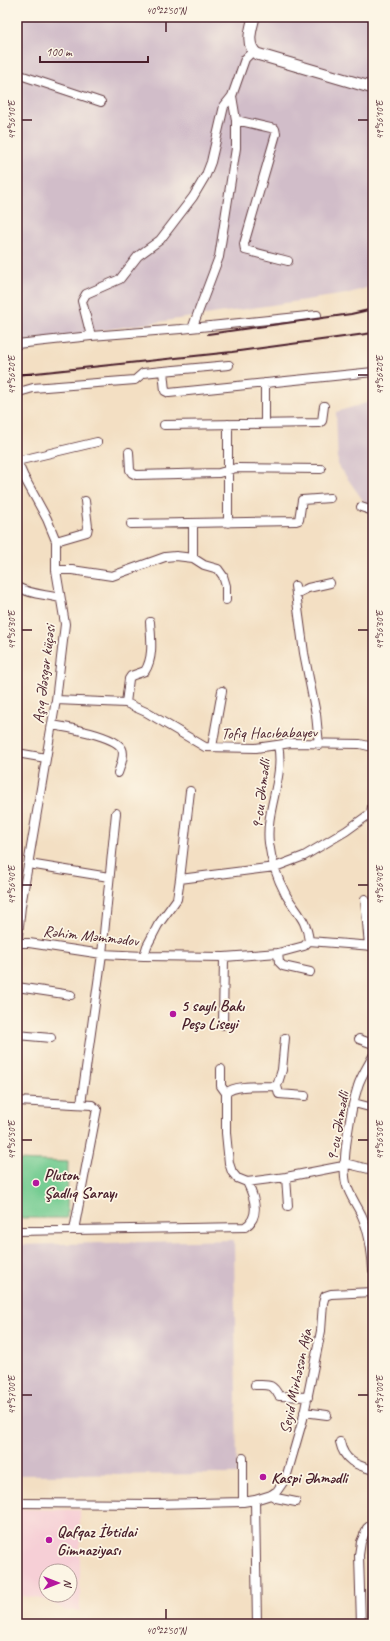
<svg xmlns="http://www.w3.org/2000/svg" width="390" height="1641" viewBox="0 0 390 1641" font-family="Caveat,sans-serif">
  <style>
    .built { fill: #f6cfd6; fill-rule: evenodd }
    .industrial { fill: #d1bdc9 }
    .green { fill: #74cc92; stroke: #5f765e }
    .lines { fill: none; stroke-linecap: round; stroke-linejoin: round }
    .street-casing { stroke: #633c42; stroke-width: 10 }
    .secondary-casing { stroke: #633c42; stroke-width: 13 }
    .street { stroke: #fff; stroke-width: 8 }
    .secondary { stroke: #fff; stroke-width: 11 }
    .rail { stroke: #4a1f2b; stroke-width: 2 }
    .ticks { fill: none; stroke: #4a1f2b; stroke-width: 1.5 }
    .poi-dot { fill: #b5179e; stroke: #fcf5e5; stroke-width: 1.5 }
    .labels { text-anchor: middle; stroke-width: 3.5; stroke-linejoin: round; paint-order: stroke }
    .street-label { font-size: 16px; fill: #4a1f2b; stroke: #fcf5e5 }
    .poi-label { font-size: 16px; font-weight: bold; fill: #4a1f2b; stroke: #fcf5e5; text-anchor: start }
    .neatline { fill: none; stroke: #4a1f2b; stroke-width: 1.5 }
    .ticks-label { font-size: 10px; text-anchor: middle; fill: #4a1f2b }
  </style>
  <rect width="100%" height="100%" fill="#fcf5e5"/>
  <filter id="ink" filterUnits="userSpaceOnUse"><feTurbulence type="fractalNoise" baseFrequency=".025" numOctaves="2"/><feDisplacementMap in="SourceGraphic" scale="8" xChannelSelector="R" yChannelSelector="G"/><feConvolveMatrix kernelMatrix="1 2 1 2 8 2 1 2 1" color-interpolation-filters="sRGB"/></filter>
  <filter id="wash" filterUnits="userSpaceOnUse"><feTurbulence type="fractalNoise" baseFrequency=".012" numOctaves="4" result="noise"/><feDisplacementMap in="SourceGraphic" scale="16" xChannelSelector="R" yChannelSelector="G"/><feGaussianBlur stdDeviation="0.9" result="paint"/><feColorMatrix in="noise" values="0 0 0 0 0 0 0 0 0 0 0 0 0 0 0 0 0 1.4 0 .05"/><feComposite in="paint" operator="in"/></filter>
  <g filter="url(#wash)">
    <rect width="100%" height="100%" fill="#f3dfc3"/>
    <path class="built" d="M17,1509L80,1510V1611H66L47,1600L17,1595ZM46,1571H70V1595H46Z"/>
    <path class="industrial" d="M17,17H373V286L346,294L17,343Z
      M373,401V506H367L338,465L336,412Z
      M234,1240L237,1474L17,1475V1245Z"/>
    <path class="green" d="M17,1160L68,1162L67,1218H17Z"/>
  </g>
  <g filter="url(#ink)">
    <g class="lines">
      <g class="street-casing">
        <path id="street" d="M17,74L101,102
          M236,120L275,129L276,134L244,244L245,250L288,261
          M193,326L219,257L236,148V120L232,96
          M91,336L82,301L86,294L120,279L138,256L160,240L193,197L206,175L211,162L224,106L232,96L245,59L253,51
          M17,344L91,336L181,329L317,315
          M163,371L229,365
          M265,383V424
          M17,396L19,392L33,388L135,380L143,373L163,371L165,391L169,393L373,372
          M228,424V523
          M164,425L320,423L322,421L324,406
          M129,452L130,470L132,473L136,475L219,473L236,468L321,469
          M17,461L24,477L47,519L56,541V570L65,624L56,700L21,906L17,945
          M17,461L97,442
          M361,507L373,511
          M131,524L296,521L299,520L302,500L330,498
          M56,541L87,532L88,527L85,501
          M193,558V523
          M56,570H72L112,576L165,557L176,556L193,558L204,565L218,569L223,576L226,586V600
          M295,586L304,653L316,714L319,745
          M17,587C32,595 44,594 60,598
          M296,594L308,588L330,583
          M56,700L126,703L146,712L205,747L256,748L291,743L360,744L373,747
          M126,703L129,679L131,676L145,671C154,657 151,638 150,622
          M52,725C66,727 116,736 122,749C125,755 120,767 118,773
          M278,745C285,778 265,810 269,843C271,860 278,880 286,895C296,912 307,920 309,941
          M212,747L222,691
          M17,753L46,758
          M29,864L109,877
          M180,879L190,791
          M365,899L369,946
          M309,941L373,946
          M17,943H29L102,954L144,956L147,946L158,925L177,899L180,879L275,867L304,856L346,831L371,813L373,801
          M278,953L279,962L283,966L310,972
          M144,956L224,957L278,953L304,946L309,941
          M17,987L71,995
          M223,1025L224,957
          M17,1035L51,1038
          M359,1039L373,1044
          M373,1056C368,1066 361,1076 358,1086C351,1108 341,1162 346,1183C349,1195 357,1205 362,1216C369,1232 372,1253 373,1270
          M277,1086L282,1070L285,1038
          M226,1093C236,1084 263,1087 277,1086L279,1094L305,1096
          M17,1101L92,1105L97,1109L74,1230
          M354,1103L373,1108
          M81,1104L102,954L116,813
          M344,1163L373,1170
          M286,1177L288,1206
          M247,1182L286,1177L343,1166
          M17,1231L245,1227C261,1217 254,1196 247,1182L237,1178L232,1172L229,1163L226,1133V1093L221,1086V1069
          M255,1385C269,1385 272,1383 279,1396L308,1397
          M304,1412L327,1415
          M340,1442C344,1461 356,1465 373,1470
          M271,1495L276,1498L296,1502
          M255,1500L257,1624
          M243,1502V1458
          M17,1503L155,1504L243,1502L255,1500L271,1495L277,1491L286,1478L303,1419L321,1331L323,1303L325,1296L331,1294L373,1292
          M361,1624L359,1555L361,1542L367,1528L373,1523"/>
      </g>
      <g class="secondary-casing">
        <path id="secondary" d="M254,17C251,29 245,45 257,54L373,88"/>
      </g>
      <use href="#street" class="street"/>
      <use href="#secondary" class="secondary"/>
      <path class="rail" d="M208,334L351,314L373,309
        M17,375L232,352L373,333"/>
    </g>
  </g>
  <path class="ticks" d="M166,22V32M22,120H32M358,120H368M22,375H32M358,375H368M22,630H32M358,630H368M22,885H32M358,885H368M22,1140H32M358,1140H368M22,1395H32M358,1395H368M166,1609V1619"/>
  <g class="poi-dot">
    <circle cx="173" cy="1014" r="4"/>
    <circle cx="36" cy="1183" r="4"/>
    <circle cx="263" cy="1477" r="4"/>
    <circle cx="49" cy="1540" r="4"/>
  </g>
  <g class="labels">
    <g class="street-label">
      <text transform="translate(43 674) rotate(-83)" y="6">Aşıq Ələsgər küçəsi</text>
      <text transform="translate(269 732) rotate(-1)" y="6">Tofiq Hacıbabayev</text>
      <text transform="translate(260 794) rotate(-83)" y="6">9-cu Əhmədli</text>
      <text transform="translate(91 935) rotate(6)" y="6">Rəhim Məmmədov</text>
      <text transform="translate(337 1126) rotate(-80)" y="6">9-cu Əhmədli</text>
      <text transform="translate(295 1381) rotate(-78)" y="6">Seyid Mirhəsən Ağa</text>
    </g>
    <g class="poi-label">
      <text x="181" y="1011">5 saylı Bakı<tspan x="181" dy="18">Peşə Liseyi</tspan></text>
      <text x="44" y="1180">Pluton<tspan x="44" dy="18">Şadlıq Sarayı</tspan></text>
      <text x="271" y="1483">Kaspi Əhmədli</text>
      <text x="57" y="1537">Qafqaz İbtidai<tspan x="57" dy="18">Gimnaziyası</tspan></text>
    </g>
  </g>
  <rect width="390" height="1641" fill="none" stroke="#fcf5e5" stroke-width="44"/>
  <g transform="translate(58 1583) rotate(90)"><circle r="19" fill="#fcf5e5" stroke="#b59f9b"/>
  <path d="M0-3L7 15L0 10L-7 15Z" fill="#b5179e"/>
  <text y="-6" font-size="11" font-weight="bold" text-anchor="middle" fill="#4a1f2b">N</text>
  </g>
  <path d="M40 56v6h108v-6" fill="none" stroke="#4a1f2b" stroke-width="2"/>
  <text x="46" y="56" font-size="12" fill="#4a1f2b" stroke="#fcf5e5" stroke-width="3" paint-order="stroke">100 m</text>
  <rect x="22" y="22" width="346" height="1597" class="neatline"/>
  <g class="ticks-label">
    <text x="166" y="14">40°22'50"N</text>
    <text transform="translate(379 120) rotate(-90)" y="4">49°56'10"E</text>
    <text transform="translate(11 120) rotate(-90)" y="4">49°56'10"E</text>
    <text transform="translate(11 375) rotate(-90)" y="4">49°56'20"E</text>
    <text transform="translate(379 375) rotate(-90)" y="4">49°56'20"E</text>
    <text transform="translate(11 630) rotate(-90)" y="4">49°56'30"E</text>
    <text transform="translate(379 630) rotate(-90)" y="4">49°56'30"E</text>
    <text transform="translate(11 885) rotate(-90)" y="4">49°56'40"E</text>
    <text transform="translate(379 885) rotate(-90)" y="4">49°56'40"E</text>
    <text transform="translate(11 1140) rotate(-90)" y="4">49°56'50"E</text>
    <text transform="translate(379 1140) rotate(-90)" y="4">49°56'50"E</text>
    <text transform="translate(11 1395) rotate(-90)" y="4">49°57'00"E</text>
    <text transform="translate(379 1395) rotate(-90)" y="4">49°57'00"E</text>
    <text x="166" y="1634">40°22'50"N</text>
  </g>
</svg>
